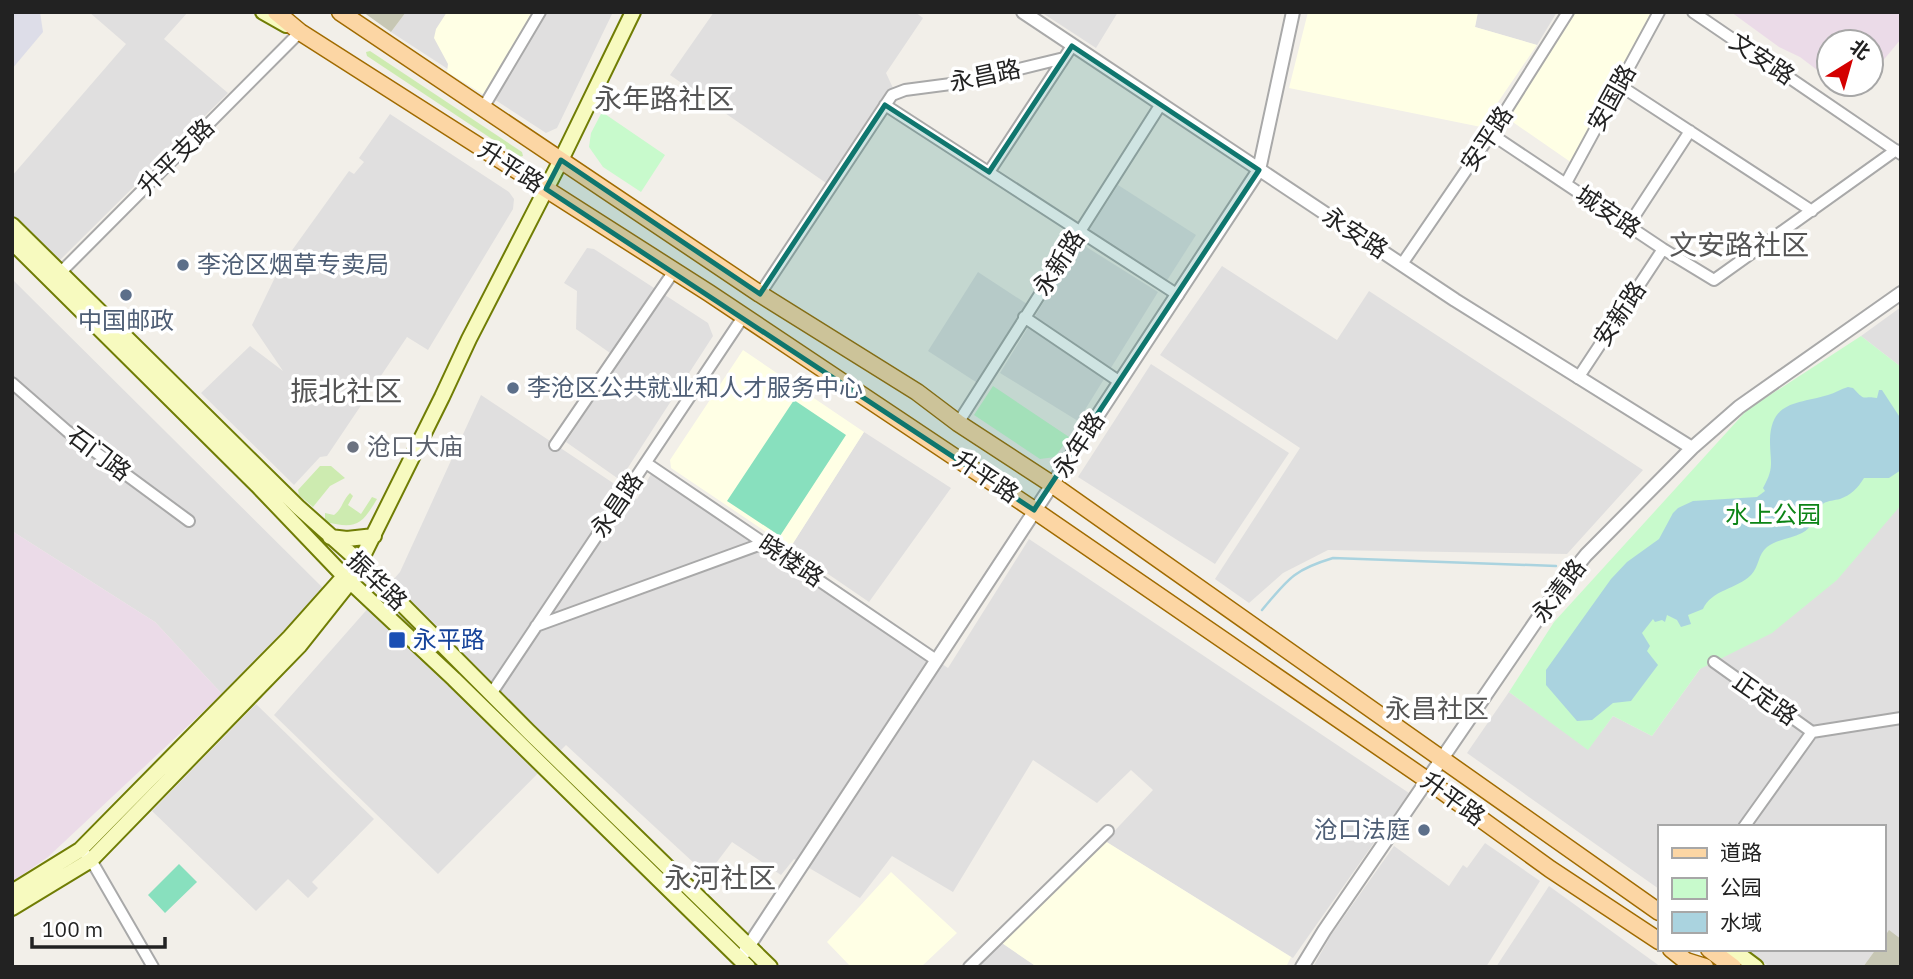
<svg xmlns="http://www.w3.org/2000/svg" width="1913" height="979" viewBox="0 0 1913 979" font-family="'IBM Plex Sans','Noto Sans SC',sans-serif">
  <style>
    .residential { fill: #e0dfdf }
    .industrial { fill: #ebdbe8 }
    .education { fill: #ffffe5 }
    .construction { fill: #c7c7b4 }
    .grass { fill: #cdebb0 }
    .park { fill: #c8facc }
    .pitch { fill: #88e0be }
    .parking { fill: #e2e2e2 }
    .plaza { fill: #dddde8 }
    .water { fill: #aad3df }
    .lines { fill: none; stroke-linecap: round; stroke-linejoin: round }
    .stream { stroke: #aad3df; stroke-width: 2.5 }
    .minor-casing { stroke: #a9a9a9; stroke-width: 14 }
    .tertiary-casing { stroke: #a9a9a9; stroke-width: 16 }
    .secondary-casing { stroke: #707d05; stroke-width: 18 }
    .primary-casing { stroke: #a06b00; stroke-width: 19 }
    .minor { stroke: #fff; stroke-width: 10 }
    .tertiary { stroke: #fff; stroke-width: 12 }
    .secondary { stroke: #f7fabf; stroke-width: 14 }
    .primary { stroke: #fcd6a4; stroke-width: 16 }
    .marked { fill: #0f766e; fill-opacity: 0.2; stroke: #0f766e; stroke-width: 5; stroke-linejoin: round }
    .service-dot { fill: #5c6f8a; stroke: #fff; stroke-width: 2.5 }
    .worship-dot { fill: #6b7280; stroke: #fff; stroke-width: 2.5 }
    .transit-dot { fill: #1a4fb4; stroke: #fff; stroke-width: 2.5 }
    .labels { text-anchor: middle; stroke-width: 7; stroke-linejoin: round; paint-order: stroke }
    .street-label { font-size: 24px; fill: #222; stroke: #fff }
    .service-label { font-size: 24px; fill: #4e5e75; stroke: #fff; text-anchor: start }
    .worship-label { font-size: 24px; fill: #5b616d; stroke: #fff; text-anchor: start }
    .park-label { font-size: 24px; fill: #0c8416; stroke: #fff }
    .transit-label { font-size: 24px; fill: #164399; stroke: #fff; text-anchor: start }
    .neighbourhood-label { font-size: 26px; fill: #555; stroke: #fff }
    .quarter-label { font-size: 28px; fill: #555; stroke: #fff }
  </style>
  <rect width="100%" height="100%" fill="#f2efe9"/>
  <path class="residential" d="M89,12H188L164,39L228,93L58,262L12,218V176L126,44Z
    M406,12H613L557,128L546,133L391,32Z
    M714,12H915L923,18L886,73L893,88L829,185L670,75Z
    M1041,12H1118L1096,48Z
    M1478,12H1557L1537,45L1475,27Z
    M390,114L509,192L514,199L513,209L428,350L407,337L327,456L320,457L294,485L201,393L250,346L283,371L252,325L280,267L349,171L354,174L364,162L359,158Z
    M1080,243L1158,292L1078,421L1000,373Z
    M587,248L594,249L708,323L713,336L620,480L566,442L620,360L576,329L577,291L564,283Z
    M1222,266L1337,340L1369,291L1643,470L1567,554L1328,550L1283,573L1249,603L1215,579L1300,448L1160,355Z
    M978,272L1030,306L979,384L928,351Z
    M12,279L324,589L222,694L155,622L12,531Z
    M1901,307V367L1861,336Z
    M1151,364L1289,453L1215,564L1078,477Z
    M481,395L637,499L651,474L764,543L948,668L1029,539L1409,793L1293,958L1105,841L1153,790L1131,770L1097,803L1033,760L953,892L892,856L860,898L794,859L781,875L732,842L707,875L566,745L438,874L274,715L400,572Z
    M864,432L951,488L869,602L790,548Z
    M1901,498V939L1889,931L1883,939V827H1659V889L1467,753L1509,692L1588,749L1613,716L1652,736L1700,669Z
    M256,704L374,819L312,882L318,888L308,898L288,879L256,911L152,811Z
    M1485,843L1540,881L1486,967H1313L1331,935L1394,846L1449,886L1463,865L1467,868Z
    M1549,886L1661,967H1496Z
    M999,941L1037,967H976Z
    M1745,949H1876L1863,967H1770Z"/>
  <path class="industrial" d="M1731,12H1901V39L1871,75V42H1829V79L1800,57L1779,47Z
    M12,531L155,622L222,694L48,857L12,882Z"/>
  <path class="education" d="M447,12H536L486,96L447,72L448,64L434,38L436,29Z
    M1308,12H1478L1475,27L1537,45L1481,127L1289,88Z
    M1576,12H1653L1572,163L1507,118Z
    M743,350L864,432L790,548L671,468L670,460Z
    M1105,841L1291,957L1286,967H1037L999,941Z
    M891,872L957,933L921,967H851L827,942Z"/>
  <path class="construction" d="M363,12H406L391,32Z
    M1889,930L1901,939V967H1863L1876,949H1883V939Z"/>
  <path class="grass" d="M370,51L522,152L523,156L519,157L367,56L366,52Z
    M320,466H331L345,478L330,486L313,507L299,495L298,490Z
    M350,493L353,496L348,505L361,514L372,497L377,499C361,526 356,529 325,522V513L334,515C343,508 342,501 350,493Z"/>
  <path class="park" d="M602,112L665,155L641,192L603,167L589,147L591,133Z
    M1861,336L1901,367V505L1837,580L1772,633L1700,669L1652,736L1613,716L1588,750L1509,692L1554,622L1747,410Z
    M993,386L1069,437L1055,457L1040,459L974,415Z"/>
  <path class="pitch" d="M794,400L846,435L780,536L727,501Z
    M179,864L197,882L165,913L148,895Z"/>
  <path class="parking" d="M1118,185L1196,235L1166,282L1089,230Z"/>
  <path class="plaza" d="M12,12H40L43,32L12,69Z"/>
  <path class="water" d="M1848,387L1853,388C1867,403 1861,395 1877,398L1879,390H1882L1901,419V470L1889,478H1864C1858,488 1851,495 1840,499C1835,500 1828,501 1824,503C1817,508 1816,526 1802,533C1791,539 1777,539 1767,547C1758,554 1759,567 1751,575C1737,589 1711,590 1703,609L1688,615L1691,624L1681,627L1677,620L1667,615L1665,622L1662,620L1655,622L1653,619L1642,633L1650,646L1647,651L1658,665L1631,701L1613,703L1592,720L1577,721L1546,685V670L1611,579L1627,562L1659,539L1673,513L1678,508L1693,501L1757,497L1765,491L1763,488C1775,466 1770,463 1770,440C1771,400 1799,404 1828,395C1835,393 1841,389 1848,387Z"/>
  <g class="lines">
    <path class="stream" d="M1262,610C1288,579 1293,570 1333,558L1556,566"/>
    <g class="minor-casing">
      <path id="minor" d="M1693,12L1901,154
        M1619,85L1812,211
        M885,105L1178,295
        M483,108L540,12
        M1491,134L1663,249L1714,280L1896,150
        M989,172L1072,46
        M1566,183L1659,12
        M1628,226L1690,131
        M1402,264L1491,134L1568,12
        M55,278L300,32
        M760,294L892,95L905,90L966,82L1064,58
        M1024,317L1120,382
        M1578,378L1663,249
        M12,383L67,431L189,521
        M958,423L1161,104
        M555,445L674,271
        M646,463L936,660
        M536,626L764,543
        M1714,662L1812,732L1901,718
        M491,694L743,317
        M1744,827L1812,732
        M86,855L91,860L153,967
        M969,967L1108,831"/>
    </g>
    <g class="tertiary-casing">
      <path id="tertiary" d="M1023,12L1455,300L1692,448
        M744,953L1259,170L1293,12
        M1302,967L1324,931L1556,592L1586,555L1692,448L1739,407L1901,293"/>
    </g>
    <g class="secondary-casing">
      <path id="secondary" d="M263,12L286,25
        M12,225L298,507L361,563L528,731L770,967
        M12,242L257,485L344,576L454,679L748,967
        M330,537L347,539L374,536
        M12,892L80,850L290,637L348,572
        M12,908L91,860L300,645L350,582L442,397L469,339L561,160L633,12
        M1732,949L1756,967"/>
    </g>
    <g class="primary-casing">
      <path id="primary" d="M276,12L300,32L709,293L1034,510L1427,780L1550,869L1659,941
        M340,12L760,294L917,392L958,423L1053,485L1659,912
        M1671,949L1686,961L1705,967
        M1709,949L1733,967"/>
    </g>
    <use href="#minor" class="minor"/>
    <use href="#tertiary" class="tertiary"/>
    <use href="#secondary" class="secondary"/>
    <use href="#primary" class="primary"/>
  </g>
  <path class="marked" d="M1072,46L1259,170L1034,510L546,189L561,160L760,294L885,105L989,172Z"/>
  <g class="service-dot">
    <circle cx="183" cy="265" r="7"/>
    <circle cx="126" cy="295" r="7"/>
    <circle cx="513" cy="388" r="7"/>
    <circle cx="1424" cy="830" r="7"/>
  </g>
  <circle class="worship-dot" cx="353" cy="447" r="7"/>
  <rect class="transit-dot" x="388" y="631" width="18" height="18" rx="3.5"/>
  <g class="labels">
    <g class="street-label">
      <text transform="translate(1762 59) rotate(34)" y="8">文安路</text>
      <text transform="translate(985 76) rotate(-12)" y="8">永昌路</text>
      <text transform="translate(1612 98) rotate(-61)" y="8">安国路</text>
      <text transform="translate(1487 139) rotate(-56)" y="8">安平路</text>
      <text transform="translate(176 157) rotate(-45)" y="8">升平支路</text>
      <text transform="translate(511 167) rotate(33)" y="8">升平路</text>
      <text transform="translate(1608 212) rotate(34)" y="8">城安路</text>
      <text transform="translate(1355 233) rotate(33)" y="8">永安路</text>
      <text transform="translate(1059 263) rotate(-57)" y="8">永新路</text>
      <text transform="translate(1620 314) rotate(-56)" y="8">安新路</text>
      <text transform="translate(1079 445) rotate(-57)" y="8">永年路</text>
      <text transform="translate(99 454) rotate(37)" y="8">石门路</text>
      <text transform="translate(986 477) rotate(34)" y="8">升平路</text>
      <text transform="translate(617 505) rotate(-56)" y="8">永昌路</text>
      <text transform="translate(791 561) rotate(34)" y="8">晓楼路</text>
      <text transform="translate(377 581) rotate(44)" y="8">振华路</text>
      <text transform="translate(1559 591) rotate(-53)" y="8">永清路</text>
      <text transform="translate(1765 699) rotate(35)" y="8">正定路</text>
      <text transform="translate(1453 799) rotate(36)" y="8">升平路</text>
    </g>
    <g class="service-label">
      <text x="197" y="273">李沧区烟草专卖局</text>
      <text x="126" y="329" text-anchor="middle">中国邮政</text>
      <text x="527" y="396">李沧区公共就业和人才服务中心</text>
      <text x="1410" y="838" text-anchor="end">沧口法庭</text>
    </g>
    <g class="worship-label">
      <text x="367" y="455">沧口大庙</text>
    </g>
    <g class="park-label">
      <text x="1773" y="523">水上公园</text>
    </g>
    <g class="transit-label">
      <text x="413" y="648">永平路</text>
    </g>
    <g class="neighbourhood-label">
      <text x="1437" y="718">永昌社区</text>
    </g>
    <g class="quarter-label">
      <text x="664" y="109">永年路社区</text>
      <text x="1739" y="255">文安路社区</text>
      <text x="346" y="401">振北社区</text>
      <text x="720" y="888">永河社区</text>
    </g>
  </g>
  <rect width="1913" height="979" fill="none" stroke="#222222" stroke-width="28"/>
  <rect x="1658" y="825" width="228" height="126" fill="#ffffff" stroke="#a7a7a7" stroke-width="2"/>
  <rect x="1672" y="848" width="35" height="10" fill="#fcd6a4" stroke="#a7a7a7" stroke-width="2"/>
  <text x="1720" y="860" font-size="21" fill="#222222">道路</text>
  <rect x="1672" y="878" width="35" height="21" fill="#c8facc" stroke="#a7a7a7" stroke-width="2"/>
  <text x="1720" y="895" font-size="21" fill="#222222">公园</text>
  <rect x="1672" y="912" width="35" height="21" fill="#aad3df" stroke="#a7a7a7" stroke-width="2"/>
  <text x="1720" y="930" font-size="21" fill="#222222">水域</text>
  <g transform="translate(1850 63) rotate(37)"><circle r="33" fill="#ffffff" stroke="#a7a7a7" stroke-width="2"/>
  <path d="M0-5L12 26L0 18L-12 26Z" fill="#d40000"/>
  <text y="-10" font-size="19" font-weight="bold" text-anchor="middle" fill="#222222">北</text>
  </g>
  <path d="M32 937v10h133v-10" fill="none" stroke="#222222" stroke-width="3.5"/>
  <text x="42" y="937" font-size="21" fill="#222222" stroke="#ffffff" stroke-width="5" paint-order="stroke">100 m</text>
</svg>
